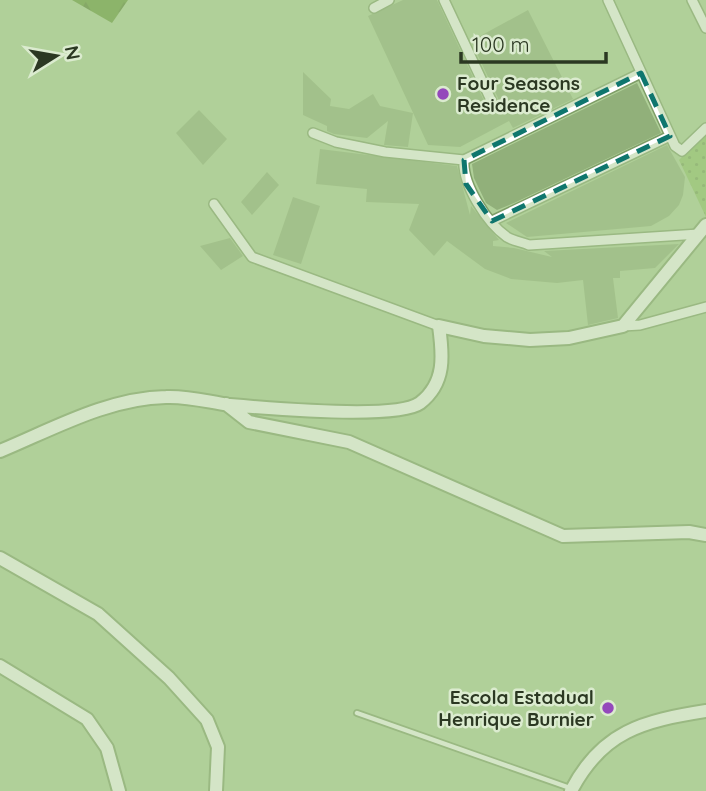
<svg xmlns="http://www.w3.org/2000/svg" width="706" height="791" viewBox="0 0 706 791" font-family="Quicksand,sans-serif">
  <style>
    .forest { fill: url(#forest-firs) }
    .park { fill: url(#park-dots) }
    .building { fill: #91b07a }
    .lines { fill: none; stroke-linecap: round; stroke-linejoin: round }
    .lane-casing { stroke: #7e9d67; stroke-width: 8 }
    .street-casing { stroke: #7e9d67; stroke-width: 12 }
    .secondary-casing { stroke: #7e9d67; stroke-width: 16 }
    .lane { stroke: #fff; stroke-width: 4.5 }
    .street { stroke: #fff; stroke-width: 9 }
    .secondary { stroke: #fff; stroke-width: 12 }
    .marked { fill: none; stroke: #0f766e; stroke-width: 5; stroke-dasharray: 14 9; stroke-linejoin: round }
    .poi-dot { fill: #9449bb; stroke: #dbebcf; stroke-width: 2.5 }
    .labels { text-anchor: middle; stroke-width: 5; stroke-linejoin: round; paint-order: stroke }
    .poi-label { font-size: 19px; font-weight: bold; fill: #2b3822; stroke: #dbebcf; text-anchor: start }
  </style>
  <defs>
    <pattern id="forest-firs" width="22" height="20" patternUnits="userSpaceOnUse" patternTransform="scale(1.75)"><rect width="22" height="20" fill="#619232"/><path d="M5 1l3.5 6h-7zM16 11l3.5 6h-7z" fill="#50782a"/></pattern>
    <pattern id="park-dots" width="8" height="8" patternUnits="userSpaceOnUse" patternTransform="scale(1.75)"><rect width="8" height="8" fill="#90c167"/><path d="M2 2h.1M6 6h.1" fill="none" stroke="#769e54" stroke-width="1.8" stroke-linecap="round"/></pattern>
  </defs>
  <rect width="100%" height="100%" fill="#b0d099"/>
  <path class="forest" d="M72,0H128L112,23Z"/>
  <path class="park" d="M706,133V217L679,160Z"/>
  <path class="building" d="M403,0H437L485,103L490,107L496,105L498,98L471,41L528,10L573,99L513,128L509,121L460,147L428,145L368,16Z
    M303,72L331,99L330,106L349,109L373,94L380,106L413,113L408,147L384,145L388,121L367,138L334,134L327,131V126L303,115Z
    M637,83L661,133L514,203L497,210L486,203L474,178L472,164Z
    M199,110L227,139L203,165L176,133Z
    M667,145L685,177L683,195L679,205L669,216L651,226L527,237L506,223Z
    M320,149L457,166L470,215L471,206L499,240L493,241V246L514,248L552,257L544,251L679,244L655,268L620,271V278H613L618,318L588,325L583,280L557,283L511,279L485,269L447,241L434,256L409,230L419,204L366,202L367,189L316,184Z
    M267,172L279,185L252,215L241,202Z
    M293,197L320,206L301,264L273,255Z
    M230,238L243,256L221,270L200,246Z"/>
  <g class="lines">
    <g class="lane-casing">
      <path id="lane" d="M357,713L570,788"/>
    </g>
    <g class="street-casing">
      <path id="street" d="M444,0L491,100
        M608,0L675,146L682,151L706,128
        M692,0L706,28
        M374,8L389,0
        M313,133L336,142L385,152L464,160L641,73
        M464,160C462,184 487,223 507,237C513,241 522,242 529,245L699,234
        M214,204L252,257L439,326
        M492,221L670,136
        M623,326L640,325L706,307"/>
    </g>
    <g class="secondary-casing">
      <path id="secondary" d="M226,404L249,422L349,442L563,536L689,532L706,535
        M0,451C53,429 108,398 166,397C189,396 208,402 229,405C263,408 397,420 420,403C446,383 443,355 439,326L484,336L530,340L569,338L623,326L706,225
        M0,558L98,614L169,678L207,720L218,747L216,791
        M0,666L87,719L107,748L119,791
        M571,791C602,731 643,721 706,711"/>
    </g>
    <use href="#lane" class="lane"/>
    <use href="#street" class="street"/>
    <use href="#secondary" class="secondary"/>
  </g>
  <path d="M0 0H706V791H0ZM641,73L670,136L492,221L466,184L464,160Z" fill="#b0d099" fill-opacity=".55" fill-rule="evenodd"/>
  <path class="marked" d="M641,73L670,136L492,221L466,184L464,160Z"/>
  <g class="poi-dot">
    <circle cx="443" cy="94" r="7"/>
    <circle cx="608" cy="708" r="7"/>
  </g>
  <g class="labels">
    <g class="poi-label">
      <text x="457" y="90">Four Seasons<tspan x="457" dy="22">Residence</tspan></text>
      <text x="594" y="704" text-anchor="end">Escola Estadual<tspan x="594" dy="22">Henrique Burnier</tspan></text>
    </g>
  </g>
  <g transform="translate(56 56) rotate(79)" stroke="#dbebcf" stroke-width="5" paint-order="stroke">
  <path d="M0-5L12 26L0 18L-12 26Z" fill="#2b3822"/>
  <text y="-10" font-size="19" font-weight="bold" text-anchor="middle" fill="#2b3822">N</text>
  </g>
  <path d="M461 52v10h145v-10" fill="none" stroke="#2b3822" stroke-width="3.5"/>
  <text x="472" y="52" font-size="21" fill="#2b3822" stroke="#dbebcf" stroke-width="5" paint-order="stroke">100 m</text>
</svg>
